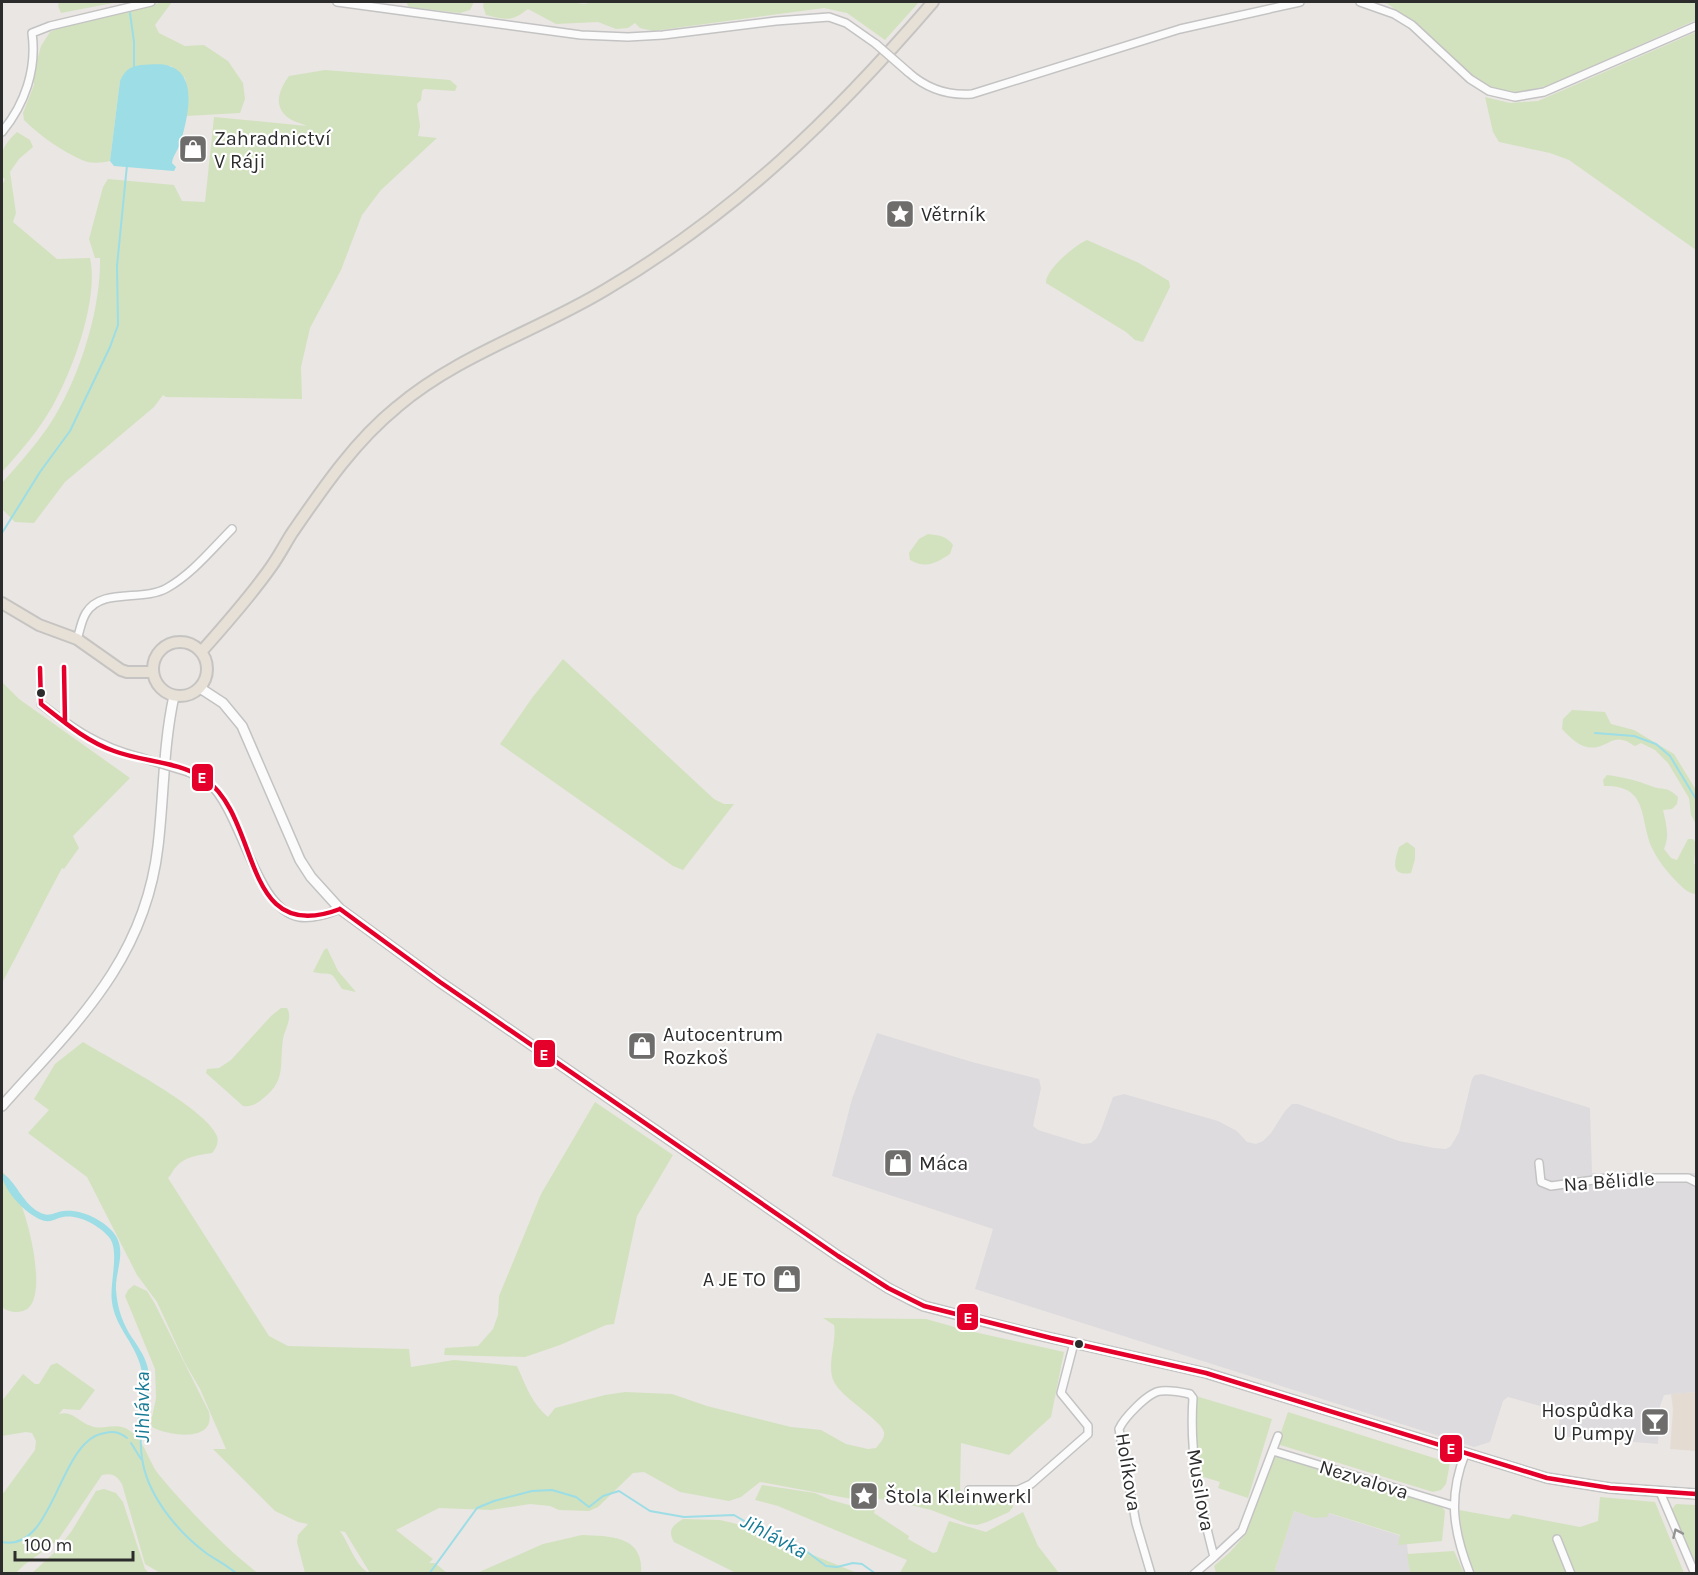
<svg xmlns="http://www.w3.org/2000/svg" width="1698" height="1575" viewBox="0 0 1698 1575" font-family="Karla,sans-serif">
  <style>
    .industrial { fill: #dddbde }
    .education { fill: #e4dcd2 }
    .green { fill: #d2e2be }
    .water { fill: #9cdde6 }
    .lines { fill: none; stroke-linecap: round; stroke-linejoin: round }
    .stream { stroke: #9cdde6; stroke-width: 2 }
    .street-casing { stroke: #c4c3c3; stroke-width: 10 }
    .secondary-casing { stroke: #c4c3c3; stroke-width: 12 }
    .primary-casing { stroke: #c6c4c2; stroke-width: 14 }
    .street { stroke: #fcfbfb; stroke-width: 7 }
    .secondary { stroke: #fcfbfb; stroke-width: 9 }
    .primary { stroke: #e6e0d6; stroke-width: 10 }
    .street-bridge-casing { stroke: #c4c3c3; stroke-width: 10; stroke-linecap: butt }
    .street-bridge { stroke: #fcfbfb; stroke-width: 7 }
    .bus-1-casing { stroke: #fff; stroke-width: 9 }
    .bus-1 { stroke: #e4002b; stroke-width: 4.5 }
    .oneway { stroke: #949494 }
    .bus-dot { fill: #2c2c2c; stroke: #fff; stroke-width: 2 }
    .labels { text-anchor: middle; stroke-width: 4.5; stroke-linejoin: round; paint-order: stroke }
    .poi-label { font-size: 20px; fill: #2c2c2c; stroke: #fff; text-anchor: start }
    .street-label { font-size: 20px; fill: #2c2c2c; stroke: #fff }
    .water-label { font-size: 21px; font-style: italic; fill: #177b96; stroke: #fff }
    .line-badge { stroke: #fff; stroke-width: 2 }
    .badge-label { font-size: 16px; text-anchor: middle; font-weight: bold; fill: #fff }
  </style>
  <rect width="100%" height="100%" fill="#eae6e3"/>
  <path class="industrial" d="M877,1033L972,1062L1039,1079L1041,1088L1033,1126L1038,1130L1083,1144L1091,1143L1096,1139L1101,1130L1113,1097L1124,1094L1218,1121L1237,1131L1247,1142L1256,1144L1263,1141L1271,1133L1285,1111L1292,1104H1298L1399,1141L1434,1148L1446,1149L1451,1146L1459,1132L1472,1079L1475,1075L1482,1074L1590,1108L1592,1173H1696V1392L1664,1395L1660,1406L1658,1444L1558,1436L1560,1415L1558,1411L1508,1397L1503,1401L1490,1442L1474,1447L975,1289L993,1229L832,1176L852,1099Z
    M1294,1511L1314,1518L1328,1513L1401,1536L1398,1544H1407L1410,1573L1277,1574L1275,1570Z"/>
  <path class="education" d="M1696,1392V1442L1695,1451L1670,1449L1673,1410L1671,1394Z"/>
  <path class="green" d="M59,2H118L61,13L58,6Z
    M164,2H172L155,25L159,33L185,46L204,45L228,61L243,83L245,99L240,113L186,116L188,96L185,78L171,66L141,65L120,81L110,161C101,163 91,164 82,160C63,152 39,135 24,120L23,113L34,85V71L41,46L50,32L70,23Z
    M406,2H474L470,10L460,13L409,7Z
    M484,2H570L584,4L593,2H919L885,40L847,13L824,8L653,31L640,28L635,23L628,28L616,29L598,22L556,24L528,9C511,22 507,20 486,15L483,6Z
    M1381,2H1696V20L1550,85L1512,94L1492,88L1471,74L1432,37L1388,4Z
    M1696,32V250L1569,160L1550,153L1499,142L1493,132L1485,97L1510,103L1538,101Z
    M325,70L450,80L457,86L455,91L424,89L422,91L421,100L417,104L420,126L418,136L437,138L381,190L362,215L341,270L310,328L301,367L302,399L166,397L163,395L154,407L65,482L34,523L15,522L2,509V483C18,465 34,447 48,427C78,382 101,312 100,258H95L89,239L103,187L108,179L174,185L182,201L205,202L214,117L307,126C301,123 290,121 285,115C273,103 281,87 289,76Z
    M17,132L30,140L33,147L19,159L10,172L16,213L13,222L57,259L90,258C99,299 73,370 52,407C39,430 20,452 2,472V186L5,179L2,177C1,153 0,148 17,132Z
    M1087,240L1139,263L1169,281L1170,287L1143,342L1135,340L1126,332L1046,283C1045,270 1075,245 1087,240Z
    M928,534C938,535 947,536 953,545L950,554C936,563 926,569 910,560L909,553L919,539Z
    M563,659L714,799L724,804H734L683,870L673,866L500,744L532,698Z
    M2,682L19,699L130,778L73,836L79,848L64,869L62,868C41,906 23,945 2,983Z
    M1572,710L1605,712L1611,724L1634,730L1674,754L1696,790V824L1691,815L1689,798L1668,763L1655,750L1641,743L1635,746C1631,744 1626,740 1622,740C1615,738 1609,743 1603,745C1586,753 1573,741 1562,729L1563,719Z
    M1607,775C1622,777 1636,780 1651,786C1663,791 1666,785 1678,797L1677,804L1672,809L1663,810C1666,824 1670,835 1664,849L1671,858L1677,860L1688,839H1693L1696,843L1694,863L1696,866V894C1689,894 1683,888 1677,882C1668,873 1658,861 1652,848C1639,818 1649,785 1604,786L1603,780Z
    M1407,842L1415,848V859L1411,873C1389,877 1395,860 1399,847Z
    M327,948L338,971L356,992L342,989C328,967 334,977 313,972L324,950Z
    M281,1008H287C293,1018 285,1029 283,1039C279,1068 287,1081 260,1101C254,1105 250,1107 243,1106L206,1073L207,1069L219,1068L231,1060L271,1016Z
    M83,1042C112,1060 205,1107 217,1136C219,1142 216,1149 212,1153C199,1155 185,1156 176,1167C172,1171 172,1174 168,1178L269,1336L288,1346L409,1349L411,1367L454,1360L517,1366C525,1384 532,1404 548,1417L555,1408L605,1395L625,1392L672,1394L707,1406L791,1427L821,1430L846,1444L868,1449L876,1448C880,1443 885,1438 884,1432C881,1420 842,1398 834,1382C826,1365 837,1343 834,1325L823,1318L926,1319L965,1330L1064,1352L1051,1417L1009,1455L961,1443L960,1489C982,1513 991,1494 1013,1502V1507L1009,1512L987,1522L977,1525L968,1524L931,1510L898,1502L873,1498L852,1499L760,1482L741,1497L729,1501L680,1492L644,1472L633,1473L598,1507L589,1511L559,1510L550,1506L530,1504L491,1510L439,1508L396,1530L433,1559L429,1563H435L447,1573H370L345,1532L340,1531C349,1543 354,1563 368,1573H305L297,1542L298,1535L308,1524L298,1522L275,1511L213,1449H226L200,1389L185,1363L157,1302L137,1275L87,1177L28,1133L49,1110L34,1099L55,1064Z
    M595,1102L673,1155L637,1216L614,1324L606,1325L560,1345L525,1357L444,1355L445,1348L478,1346L493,1329L498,1315L499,1296L541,1194Z
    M2,1171C12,1183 21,1201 25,1216C31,1234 48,1304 23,1311C15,1313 8,1312 2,1307Z
    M134,1285L147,1291L155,1304L209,1412C216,1443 168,1436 152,1427L151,1422L156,1398L155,1369L125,1296L128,1290Z
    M57,1363L95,1390L80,1410L63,1409L59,1414C73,1410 78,1422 91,1426C104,1431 117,1421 130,1431C146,1442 148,1462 160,1476C179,1499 201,1522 223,1543C234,1554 246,1563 257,1573L162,1574L145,1564L122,1484C116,1475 112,1473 102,1475L58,1540L24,1565L16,1573H2V1495L35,1450L36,1441L32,1433L26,1432L2,1436V1401L23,1374L35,1384H39L51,1365Z
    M1196,1396L1272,1419L1248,1498L1218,1488L1220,1482L1197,1475Z
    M1288,1412L1450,1463L1446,1484L1441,1490L1433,1492L1277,1444Z
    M1279,1455L1441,1506L1445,1511L1442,1541L1398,1545L1400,1535L1329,1513L1327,1517L1314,1518L1294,1511L1275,1570L1277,1573H1216L1214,1566L1230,1552L1246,1534L1273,1458Z
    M762,1485L815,1493L831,1500L856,1507L876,1503L874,1513L909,1536L908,1539L933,1553L937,1552L949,1521L986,1532L1023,1512L1038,1546L1059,1573H900L907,1560L778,1506L755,1500Z
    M104,1489L116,1493L123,1502L145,1569L149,1573H32L55,1552L71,1532L96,1491Z
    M1600,1497L1655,1502L1684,1573H1575L1560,1538L1554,1537L1569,1573H1475L1464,1547L1459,1510L1509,1519L1513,1514L1580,1527L1598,1521Z
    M1676,1504L1696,1505V1567L1672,1509Z
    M683,1519L720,1520L737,1524L857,1573H736L674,1542C667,1530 673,1525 683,1519Z
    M582,1535C611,1536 644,1536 641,1573H477L543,1544Z
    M1454,1551L1464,1573H1410L1407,1554Z"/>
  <path class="water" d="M141,65C150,65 161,63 169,66C199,75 187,119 181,141C179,149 173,155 172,163L176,167L174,171L114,166L110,161L120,81C125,70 129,67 141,65Z
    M2,1173C16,1181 22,1203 39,1212C49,1218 54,1212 64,1211C81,1209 103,1220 113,1232C128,1250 115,1270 116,1290C117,1305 121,1319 129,1333C136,1344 145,1355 148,1369C151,1387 145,1406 143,1423H137C140,1404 146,1383 140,1364C133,1341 115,1326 112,1302C109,1283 121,1249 108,1236C98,1225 78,1214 63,1217C56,1218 53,1222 45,1221C29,1218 1,1189 2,1173Z"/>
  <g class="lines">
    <path class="stream" d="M130,13L134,42V67
      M2,533L40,472L70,431L110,347L118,325L117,266L127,165
      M1595,733L1634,736L1656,744L1670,756L1696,799
      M140,1421C141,1433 140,1446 142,1458C147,1495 177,1531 206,1553C216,1560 227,1565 237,1574
      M131,1443L141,1459
      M2,1542C55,1553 58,1439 105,1433C114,1431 119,1432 127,1438
      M429,1574L477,1508L494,1501L532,1491L552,1490L576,1497L589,1507L603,1496L619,1491L650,1511L684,1517L734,1515L765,1533L798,1545L826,1566L837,1567L853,1563L862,1564L876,1574"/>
    <g class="street-casing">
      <path id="street" d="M337,2L581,35L628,37L663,35L776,21L829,17L846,23L876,44
        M1360,2L1394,14L1412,25L1470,79L1489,91L1515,97L1544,92L1696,26
        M908,72C927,89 947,96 972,94L1180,29L1300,2
        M2,132C25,104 37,69 32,33L50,26L151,2
        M77,639C80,631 81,621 86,613C102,587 143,602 167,588C192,574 212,549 232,529
        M41,704C73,729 99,747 139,757
        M188,772C194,775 203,777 208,782C242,812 256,910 299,917C313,919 327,914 340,909
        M1539,1163L1541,1182L1551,1186L1608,1178H1688L1696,1182
        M1273,1451L1454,1506
        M1465,1454C1448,1497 1453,1531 1470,1574
        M969,1490H1018L1031,1484L1088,1434V1426L1061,1393L1074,1343
        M1660,1492L1695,1574
        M1557,1539L1571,1574
        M1214,1557L1242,1531L1278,1436
        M1151,1574L1136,1523L1119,1429C1124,1418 1148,1392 1161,1391C1170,1390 1181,1392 1190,1394L1193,1398C1189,1455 1200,1503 1214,1557L1194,1574"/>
    </g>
    <g class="secondary-casing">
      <path id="secondary" d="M200,688L223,703L242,726L300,860L311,877L340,909L440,982L838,1256L888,1288L911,1300L924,1306L1025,1332L1206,1373L1547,1478L1610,1488L1696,1494
        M2,1106C74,1025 145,961 158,846C164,796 163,746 174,696"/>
    </g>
    <g class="primary-casing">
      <path id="primary" d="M2,603L39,625L77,639L121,670L127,672H152
        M153 669a27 27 0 1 1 54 0a27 27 0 1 1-54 0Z
        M201,652C225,625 250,597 271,567C279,556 285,544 292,533C323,488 354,442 397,407C458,355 537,331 605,290C736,213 835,116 933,2"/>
    </g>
    <use href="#street" class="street"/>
    <use href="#secondary" class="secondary"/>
    <use href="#primary" class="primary"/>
    <g class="street-bridge-casing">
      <path id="street-bridge" d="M876,44L908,72
        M139,757L188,772"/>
    </g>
    <use href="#street-bridge" class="street-bridge"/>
    <g class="bus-1-casing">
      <path id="bus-1" d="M64,667L65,722
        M40,668L41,704C64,722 86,741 114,751C143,762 178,761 205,779C262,819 240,947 340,909
        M340,909L440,982L838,1256L888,1288L924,1306L1051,1338L1206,1373L1547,1478L1610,1488L1696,1494"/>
    </g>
    <use href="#bus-1" class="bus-1"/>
  </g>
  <defs><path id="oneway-chevron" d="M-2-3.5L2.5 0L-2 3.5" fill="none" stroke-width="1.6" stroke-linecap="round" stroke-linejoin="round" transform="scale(1.5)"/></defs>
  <use class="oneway" href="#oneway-chevron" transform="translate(1677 1533) rotate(-114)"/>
  <defs>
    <g id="shop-square" transform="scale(1.5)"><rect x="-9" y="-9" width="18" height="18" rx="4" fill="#6e6d6c" stroke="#fff"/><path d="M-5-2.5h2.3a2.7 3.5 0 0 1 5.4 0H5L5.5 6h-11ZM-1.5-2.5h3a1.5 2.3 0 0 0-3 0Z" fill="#fff"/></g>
    <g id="sight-square" transform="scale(1.5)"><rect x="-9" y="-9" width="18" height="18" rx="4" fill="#6e6d6c" stroke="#fff"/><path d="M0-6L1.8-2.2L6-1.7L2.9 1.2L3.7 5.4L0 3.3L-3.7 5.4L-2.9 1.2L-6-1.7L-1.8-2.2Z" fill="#fff"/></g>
    <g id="bar-square" transform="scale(1.5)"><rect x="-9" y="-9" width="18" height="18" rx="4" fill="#6e6d6c" stroke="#fff"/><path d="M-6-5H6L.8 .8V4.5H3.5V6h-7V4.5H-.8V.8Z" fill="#fff"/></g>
  </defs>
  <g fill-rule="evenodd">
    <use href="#shop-square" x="193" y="149"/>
    <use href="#sight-square" x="900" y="214"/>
    <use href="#shop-square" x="642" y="1046"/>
    <use href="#shop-square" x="898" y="1163"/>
    <use href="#shop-square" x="787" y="1279"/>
    <use href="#bar-square" x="1655" y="1422"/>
    <use href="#sight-square" x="864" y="1496"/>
  </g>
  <g class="bus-dot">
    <circle cx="41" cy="693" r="5"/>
    <circle cx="1079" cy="1344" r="5"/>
  </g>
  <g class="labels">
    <g class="poi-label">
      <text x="214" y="145">Zahradnictví<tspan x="214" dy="23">V Ráji</tspan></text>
      <text x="921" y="221">Větrník</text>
      <text x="663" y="1041">Autocentrum<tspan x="663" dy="23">Rozkoš</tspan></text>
      <text x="919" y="1170">Máca</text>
      <text x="766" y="1286" text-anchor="end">A JE TO</text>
      <text x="1634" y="1417" text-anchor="end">Hospůdka<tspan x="1634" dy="23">U Pumpy</tspan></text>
      <text x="885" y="1503">Štola Kleinwerkl</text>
    </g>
    <g class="street-label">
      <text transform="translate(1609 1181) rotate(-4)" y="7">Na Bělidle</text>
      <text transform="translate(1129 1472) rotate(81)" y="7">Holíkova</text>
      <text transform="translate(1364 1479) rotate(17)" y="7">Nezvalova</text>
      <text transform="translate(1201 1490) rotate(80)" y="7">Musilova</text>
    </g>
    <g class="water-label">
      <text transform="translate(142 1407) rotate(-90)" y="7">Jihlávka</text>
      <text transform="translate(774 1536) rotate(28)" y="7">Jihlávka</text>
    </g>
  </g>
  <g class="line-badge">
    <rect x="191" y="763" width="23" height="29" rx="6" fill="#e4002b"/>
    <rect x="533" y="1039" width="23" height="29" rx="6" fill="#e4002b"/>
    <rect x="956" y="1303" width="23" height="28" rx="6" fill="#e4002b"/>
    <rect x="1439" y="1434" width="24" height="29" rx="6" fill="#e4002b"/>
  </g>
  <g class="badge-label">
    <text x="202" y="783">E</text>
    <text x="544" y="1060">E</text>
    <text x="968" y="1323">E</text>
    <text x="1451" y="1454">E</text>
  </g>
  <rect width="1698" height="1575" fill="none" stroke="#2c2c2c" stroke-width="6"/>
  <path d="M15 1551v9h118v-9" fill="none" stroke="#2c2c2c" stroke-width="3"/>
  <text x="24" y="1551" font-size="18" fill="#2c2c2c" stroke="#ffffff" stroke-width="4.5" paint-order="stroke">100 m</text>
</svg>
